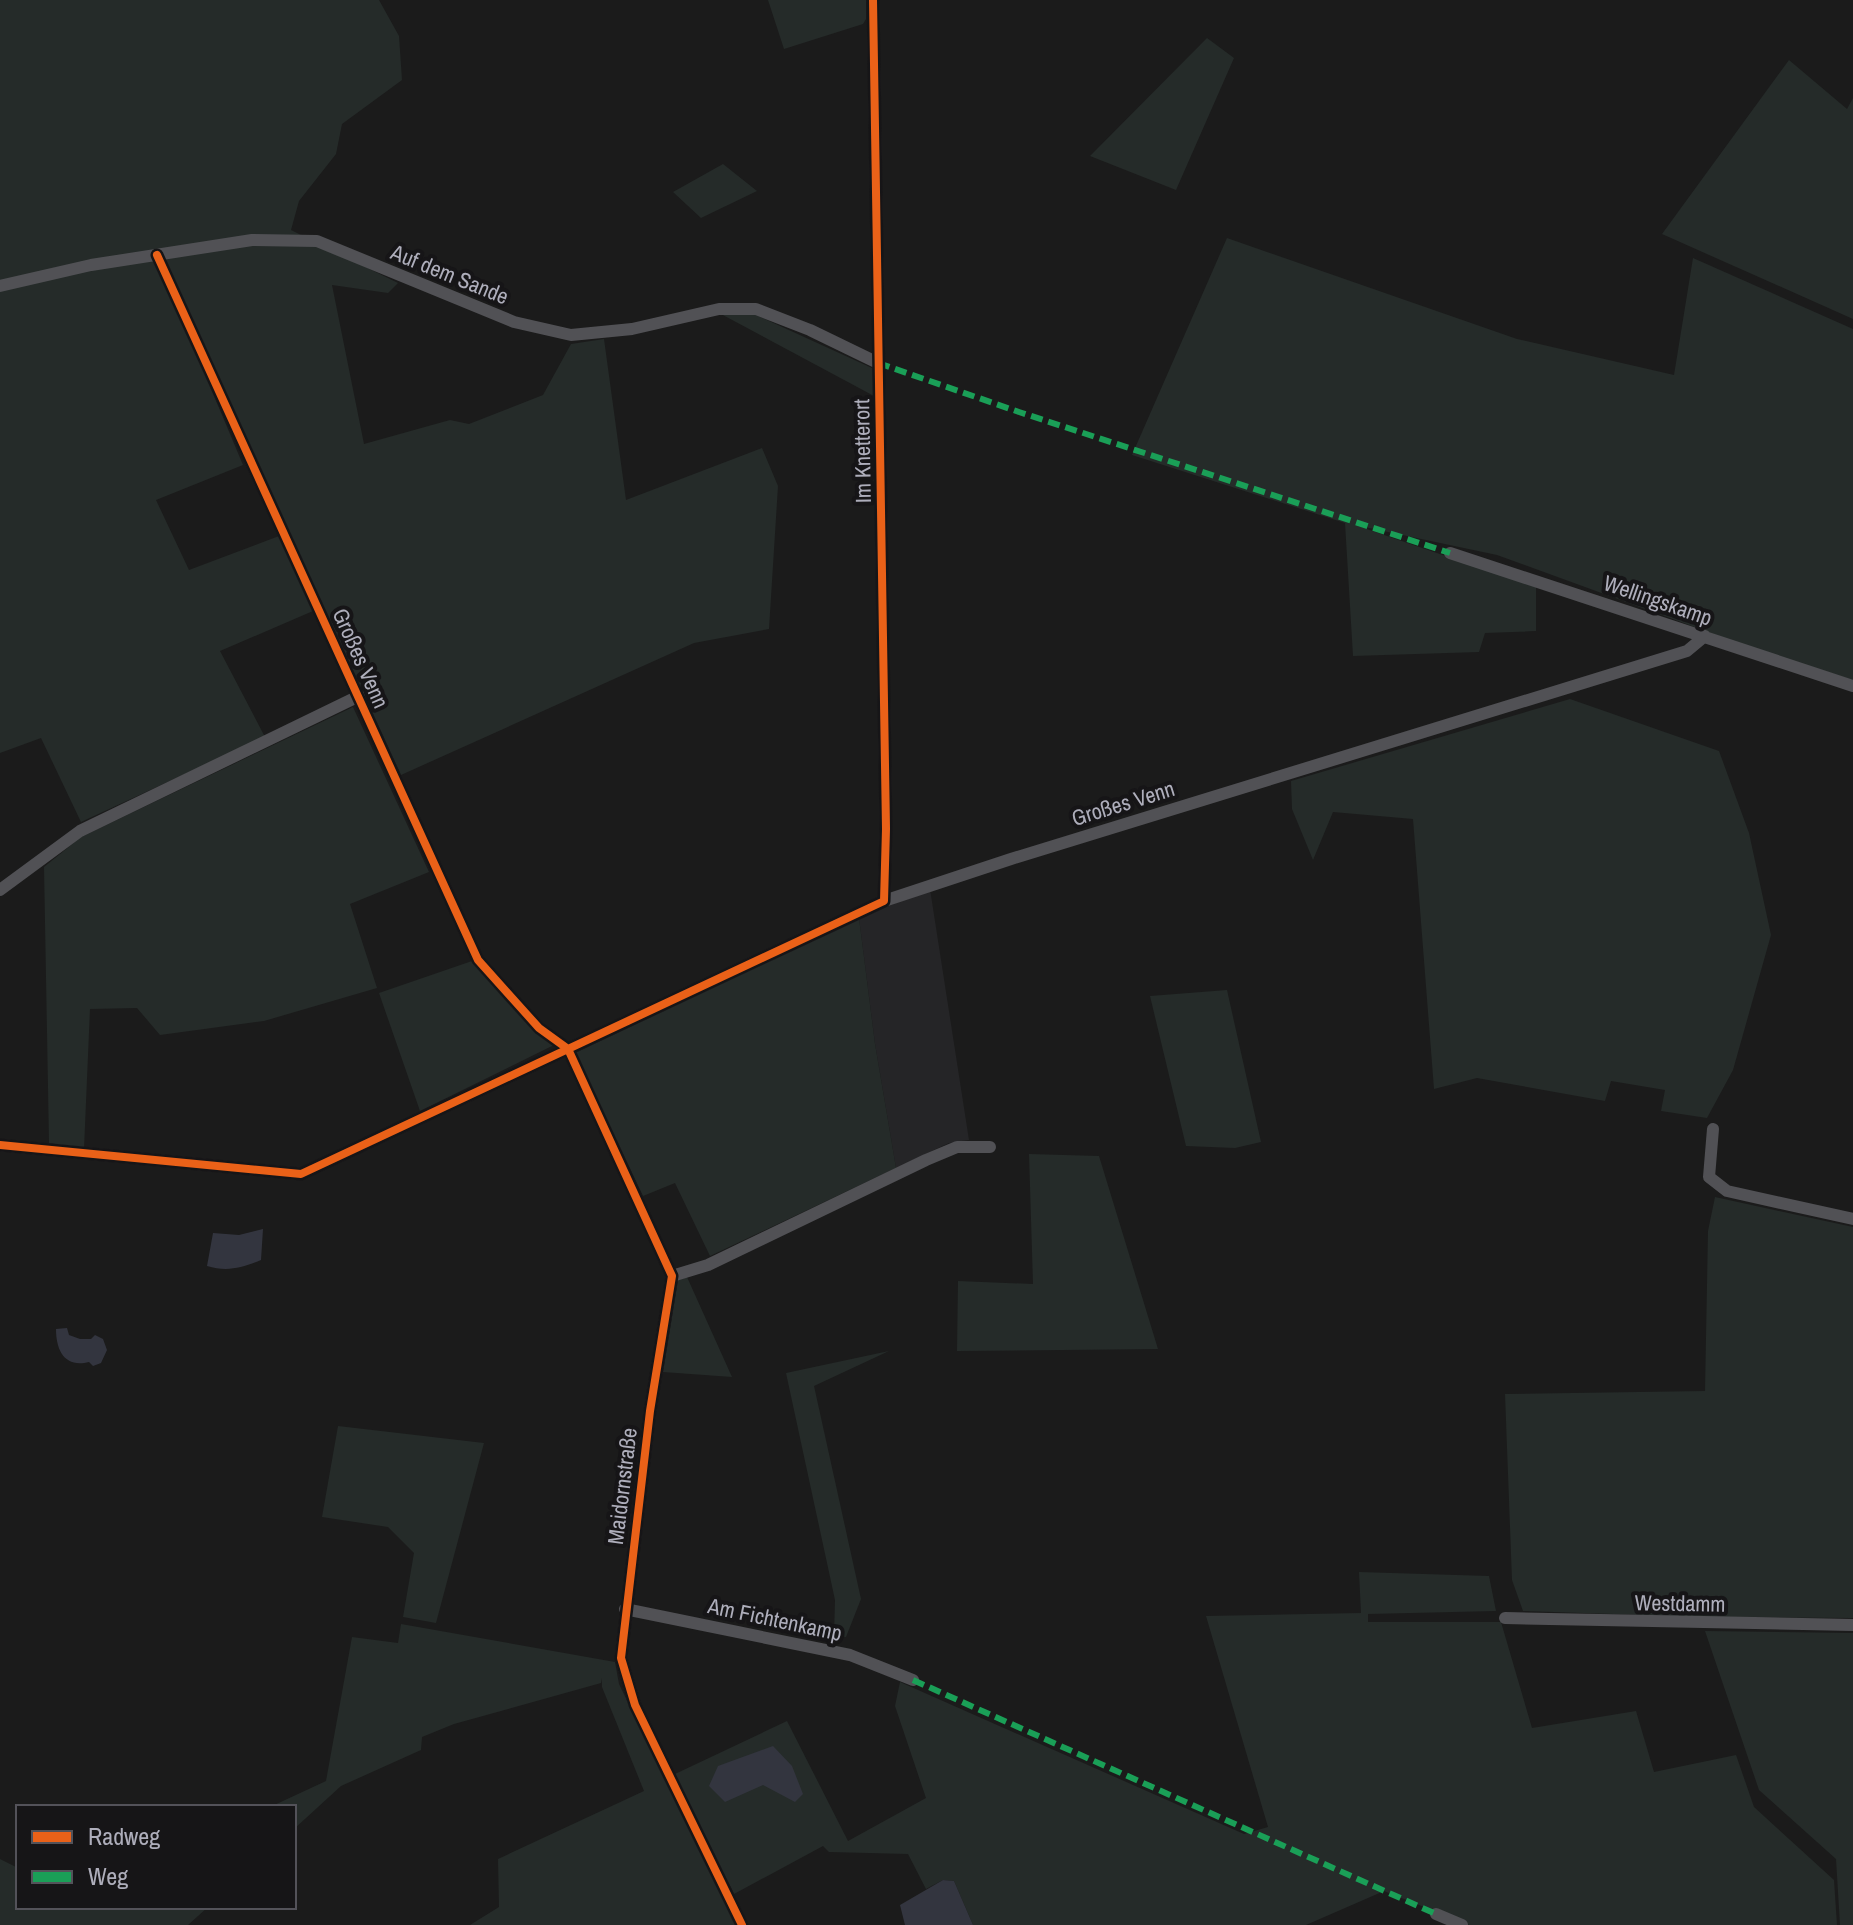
<svg xmlns="http://www.w3.org/2000/svg" width="1853" height="1925" viewBox="0 0 1853 1925" font-family="'Archivo Narrow',sans-serif">
  <style>
    .built { fill: #252527 }
    .green { fill: #252b29 }
    .water { fill: #33353f }
    .lines { fill: none; stroke-linecap: round; stroke-linejoin: round }
    .street { stroke: #515155; stroke-width: 12 }
    .quiet { stroke: #1a9f57; stroke-width: 6; stroke-dasharray: 12 6; stroke-linecap: butt }
    .cycleway-casing { stroke: #161517; stroke-width: 13 }
    .cycleway { stroke: #ea6118; stroke-width: 8 }
    .labels { text-anchor: middle; stroke-width: 8; stroke-linejoin: round; paint-order: stroke }
    .street-label { font-size: 22px; fill: #aeaebb; stroke: #161517 }
  </style>
  <rect width="100%" height="100%" fill="#1b1b1b"/>
  <path class="built" d="M930,889L969,1140L949,1143L896,1168L875,1044L859,918Z"/>
  <path class="green" d="M0,0H379L399,36L402,80L342,124L336,154L299,201L291,230L398,283L388,293L332,285L364,444L450,420L469,424L543,395L571,344L604,339L626,500L762,448L778,486L769,629L694,643L401,775L273,496L178,310L243,465L156,500L189,570L279,536L313,611L220,651L265,737L81,822L41,738L0,753Z
    M768,0H866V19L863,24L784,49Z
    M1207,38L1234,58L1176,190L1090,156Z
    M1789,60L1847,109L1853,98V319L1662,234Z
    M723,164L757,191L701,218L673,192Z
    M1227,238L1517,339L1674,375L1693,258L1853,329V680L1755,649L1497,555L1355,525L1536,587V631L1485,633L1479,652L1353,656L1345,523L1132,455Z
    M721,314L756,315L872,368L874,396Z
    M1570,699L1719,751L1749,833L1771,935L1733,1070L1707,1118L1661,1111L1665,1090L1611,1081L1605,1101L1477,1078L1434,1089L1413,819L1333,812L1313,860L1292,809L1291,781Z
    M353,707L429,872L350,904L377,988L264,1021L160,1035L137,1008L90,1009L84,1149L49,1143L44,867L81,837Z
    M859,918L875,1044L896,1168L710,1256L675,1183L643,1196L575,1053Z
    M472,961L554,1045L420,1111L379,993Z
    M1227,990L1261,1142L1235,1148L1186,1146L1150,996Z
    M1029,1154L1099,1156L1158,1349L957,1351L958,1281L1033,1284Z
    M1715,1197L1853,1227V1618L1701,1617L1523,1611L1512,1580L1505,1394L1705,1391L1708,1231Z
    M687,1277L732,1377L663,1372L678,1280Z
    M889,1351L814,1386L861,1599L846,1637L834,1636L835,1600L786,1373Z
    M338,1426L484,1443L436,1623L403,1617L414,1553L388,1527L322,1517Z
    M1359,1572L1489,1576L1496,1611L1368,1614V1622H1501L1532,1728L1636,1711L1654,1772L1736,1755L1754,1807L1834,1880L1837,1925H1469L1384,1891L1306,1925H973L954,1881L943,1880L926,1889L908,1854L829,1852L823,1846L734,1894L675,1774L787,1721L848,1841L926,1798L895,1706L900,1682L1244,1834L1268,1827L1206,1616L1361,1613Z
    M401,1624L615,1662L619,1684L736,1925H470L499,1907L498,1859L644,1791L602,1687V1678L601,1683L454,1724L422,1737L421,1750L341,1786L294,1829V1807H270L326,1781L352,1637L398,1643Z
    M1705,1631L1853,1633V1925H1840L1836,1859L1759,1790Z
    M0,1859L18,1868V1907H208L188,1925H0Z"/>
  <path class="water" d="M263,1229L261,1260C242,1268 227,1272 207,1266L213,1233L239,1235Z
    M67,1328L69,1335L80,1339H91L95,1335L103,1339L107,1350L101,1363L93,1366L89,1362C65,1368 56,1351 56,1329Z
    M773,1746L792,1766L803,1794L795,1802L763,1785L725,1802L709,1786L718,1766Z
    M943,1880L954,1881L973,1925H905L900,1905Z"/>
  <g class="lines">
    <path class="street" d="M873,0L886,829L884,901
      M157,255L478,960L539,1028L568,1049L672,1276L650,1411L621,1658L635,1705L742,1925
      M0,286L91,265L252,240L317,241L514,322L571,335L632,329L719,309H756L810,330L878,363
      M1450,553L1853,686
      M0,890L80,831L359,696
      M1713,1129L1709,1177L1727,1191L1853,1219
      M0,1145L301,1174L884,901L1011,859L1687,651L1705,636
      M672,1276L708,1265L926,1160L957,1147H990
      M625,1609L850,1655L913,1680
      M1505,1618L1853,1625
      M1436,1914L1462,1925"/>
    <path class="quiet" d="M878,363L1019,412L1450,553
      M913,1680L1436,1914"/>
    <g class="cycleway-casing">
      <path id="cycleway" d="M157,255L478,960L539,1028L568,1049L672,1276L650,1411L621,1658L635,1705L742,1925
        M0,1145L301,1174L884,901L886,829L873,0"/>
    </g>
    <use href="#cycleway" class="cycleway"/>
  </g>
  <g class="labels">
    <g class="street-label">
      <text transform="translate(450 274) rotate(22)" y="8">Auf dem Sande</text>
      <text transform="translate(862 451) rotate(-91)" y="8">Im Knetterort</text>
      <text transform="translate(1658 600) rotate(19)" y="8">Wellingskamp</text>
      <text transform="translate(361 658) rotate(66)" y="8">Großes Venn</text>
      <text transform="translate(1123 803) rotate(-17)" y="8">Großes Venn</text>
      <text transform="translate(622 1486) rotate(-83)" y="8">Maidornstraße</text>
      <text transform="translate(1680 1603) rotate(1)" y="8">Westdamm</text>
      <text transform="translate(775 1619) rotate(12)" y="8">Am Fichtenkamp</text>
    </g>
  </g>
  <rect x="16" y="1805" width="280" height="104" fill="#161517" stroke="#535259" stroke-width="2"/>
  <rect x="32" y="1831" width="40" height="12" fill="#ea6118" stroke="#535259" stroke-width="2"/>
  <text x="88" y="1845" font-size="24" fill="#aeaebb">Radweg</text>
  <rect x="32" y="1871" width="40" height="12" fill="#1a9f57" stroke="#535259" stroke-width="2"/>
  <text x="88" y="1885" font-size="24" fill="#aeaebb">Weg</text>
</svg>
